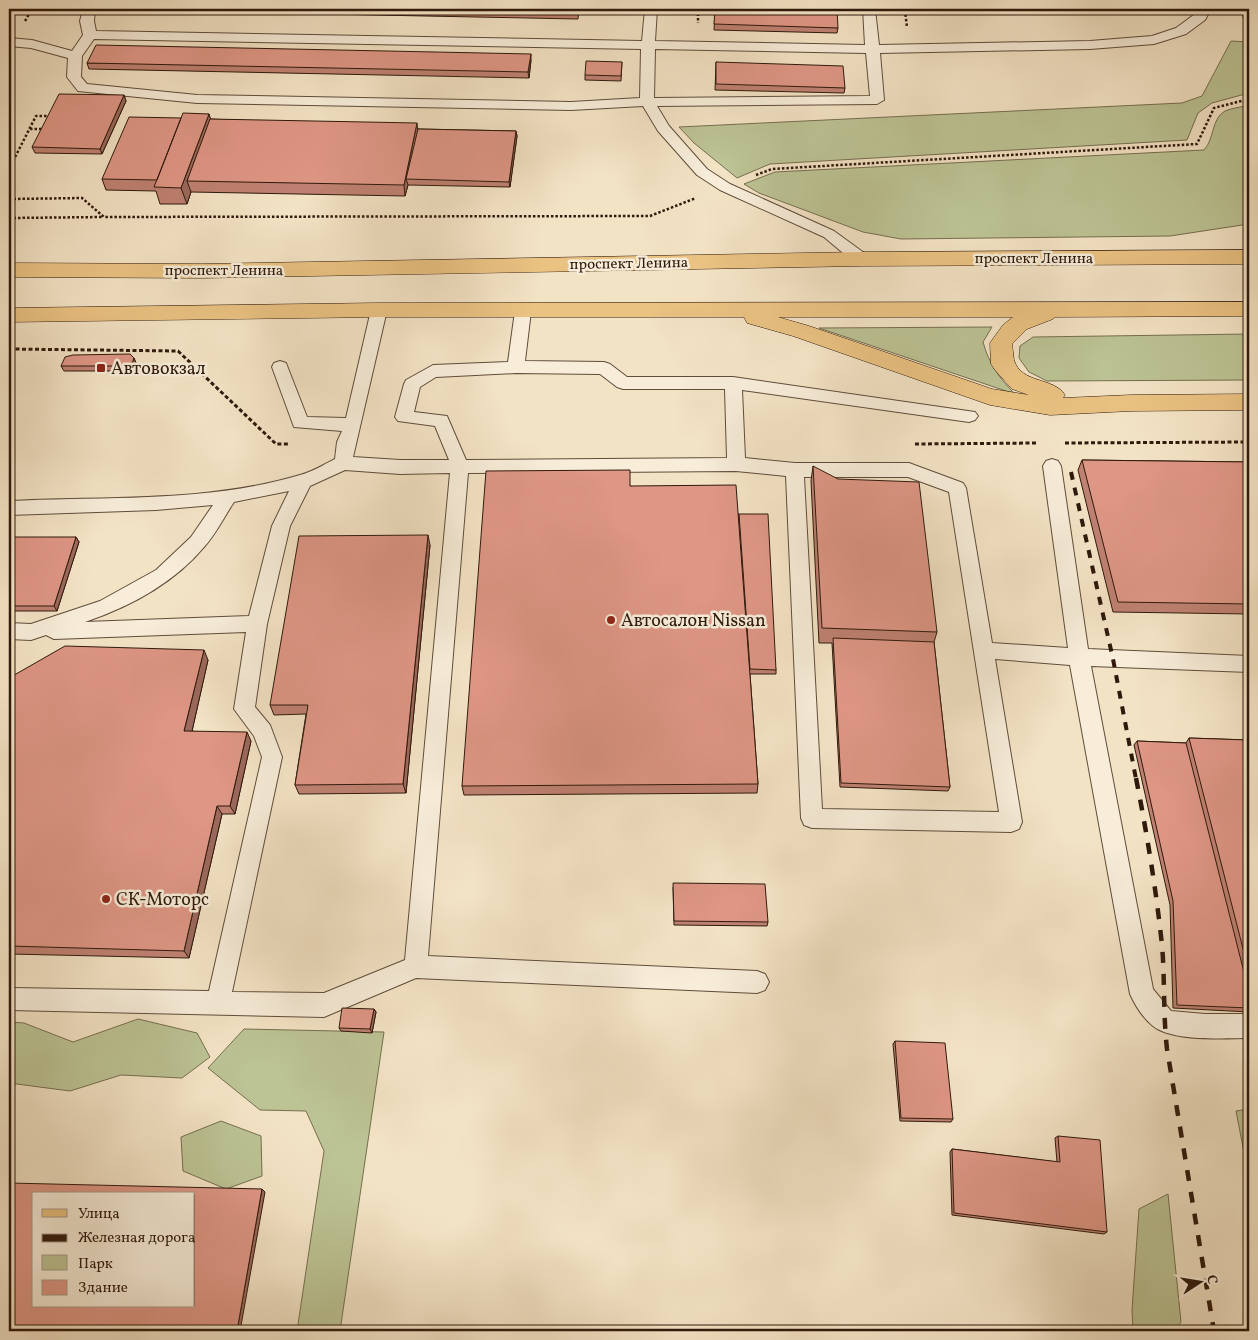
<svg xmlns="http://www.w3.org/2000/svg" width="1258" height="1340" viewBox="0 0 1258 1340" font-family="Vollkorn,serif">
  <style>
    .green { fill: #bcc394; stroke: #766e50 }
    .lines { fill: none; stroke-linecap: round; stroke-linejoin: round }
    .service-casing { stroke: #604c3a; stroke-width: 2 }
    .primary-casing { stroke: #2f190c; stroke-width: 1 }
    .path-far1 { stroke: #2f190c; stroke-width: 2.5; stroke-dasharray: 2.5 2; stroke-linecap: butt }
    .path { stroke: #2f190c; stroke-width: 3; stroke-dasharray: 4 2.5; stroke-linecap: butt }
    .service { fill: #f7edd9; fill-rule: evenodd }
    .primary { fill: #eac282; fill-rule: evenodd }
    .rail-far1 { stroke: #2f190c; stroke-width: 4; stroke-dasharray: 8 8; stroke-linecap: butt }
    .rail { stroke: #2f190c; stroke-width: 4.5; stroke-dasharray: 11 11; stroke-linecap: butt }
    .wall { fill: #bf8172; stroke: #2f190c }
    .shaded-wall { fill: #9b695d; stroke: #2f190c }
    .building { fill: #de9685; stroke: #2f190c; fill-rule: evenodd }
    .poi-dot { fill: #8f2418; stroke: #f7edd9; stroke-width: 2 }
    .labels { text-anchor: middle; stroke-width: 5; stroke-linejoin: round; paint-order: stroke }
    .far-street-label { font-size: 15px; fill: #2f190c; stroke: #f7edd9 }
    .poi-label { font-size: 18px; fill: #2f190c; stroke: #f7edd9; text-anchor: start }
  </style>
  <rect width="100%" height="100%" fill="#f3e3c5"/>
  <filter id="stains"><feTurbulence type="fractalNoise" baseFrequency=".004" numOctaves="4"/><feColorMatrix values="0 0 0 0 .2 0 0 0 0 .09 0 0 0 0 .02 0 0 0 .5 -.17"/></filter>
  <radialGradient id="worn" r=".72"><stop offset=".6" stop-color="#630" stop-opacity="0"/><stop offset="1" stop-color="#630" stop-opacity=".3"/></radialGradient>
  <path class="green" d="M1241,9H1249V93L1212,103L1198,113L1187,140L770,164L737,178L694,143L679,127L1182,103L1202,96L1231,41L1249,42Z
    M1249,105V224L1170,236L901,239L863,232L759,193L744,184L775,172L1204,150C1215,138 1211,119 1225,111C1232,108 1242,107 1249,105Z
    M992,327L983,342C989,364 999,378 1015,394L819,328Z
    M1249,334V380L1047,381L1029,372L1019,358L1020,346L1033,337Z
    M138,1019L197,1033L210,1057L182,1078L121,1075L70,1091L9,1083V1022L24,1023L73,1042Z
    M244,1029L384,1032L340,1331H297L324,1151L306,1111L260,1110L208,1068Z
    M1249,1109V1178L1236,1111Z
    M221,1121L261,1136L262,1176L226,1189L183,1171L181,1137Z
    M1168,1194L1181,1322L1175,1331H1133L1132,1310L1139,1209Z"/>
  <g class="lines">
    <g class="service-casing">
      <path id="service" d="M83,9H95L94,21L96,31L642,41L645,9H657L655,41L865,45L863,9H875L879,45L1090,41L1152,36L1176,28L1195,14L1199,9H1211L1205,20L1186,34L1154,44L1090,49L880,53L884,100L877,104L657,106L669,126L707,169L730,184L834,231L867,255L869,259L867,263H855L824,237L720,190L697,175L658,131L643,106L571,110L197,103L78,91L67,77L68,58L31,48L9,46V38L32,40L72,51L83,35L80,21ZM94,39L641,49L640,98L571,102L197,95L87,84L81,77L82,56ZM655,49L866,53L870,96L654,98Z
        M379,305L385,306L387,310L353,457L400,460H449L435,426L398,421L395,417L404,384L406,380L433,365L508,362L515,311L517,307L523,306L529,307L531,311L525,361L604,362L610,364L627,377H733L975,412L978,416L975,420L969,422L742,390L745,458L795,463H909L963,483L966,488L992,643L1068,648L1043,466L1046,461L1052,459L1058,461L1061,466L1088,649L1249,656V672L1091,666L1153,989L1171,1011L1205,1014H1249V1038C1224,1038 1173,1042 1153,1026C1143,1018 1135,1005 1130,994L1070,665L995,659L1022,822L1019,829L1011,832L812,828L804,825L801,818L786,476L736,471L468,473L428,956L757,971L765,974L769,982L765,990L757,993L416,978L324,1017L9,1010V988L209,991L262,757L254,736L234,709L246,632L54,639L46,635L31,640L9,639V623L31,624L100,601L156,570L191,537L213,505L156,510L9,515V501C105,496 206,503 300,475C312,472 323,465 335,459L337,442L342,431L294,427L272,367L274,363L280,361L286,363L307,417L346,418L371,310L373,306ZM516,373L600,374L617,387L623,389H725L727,458L466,460L447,416L414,412L420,387L436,377ZM345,470L400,474L450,473L405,960L324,993L232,992L282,757L270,725L255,707L267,624L290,526L310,486ZM804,477H908L949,492L999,812L822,809ZM289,491L272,526L249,616L85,622C129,607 174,583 204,547C216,534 224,517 234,502Z"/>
    </g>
    <g class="primary-casing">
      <path id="primary" d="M1249,250V264L861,266L201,278L9,277V263L201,264L861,252Z
        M1249,302V316L1055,317L1053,319L1027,329L1012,344C1013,349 1013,355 1014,360C1021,384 1054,377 1065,395L1063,398L1131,395L1249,394V410L1131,411L1050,415L990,405L793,336L747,323L744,317H379L9,322V308L379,303ZM778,317H1013L1003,325L990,343L991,364L995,370L1012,389L1029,395L992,389L809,326Z"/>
    </g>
    <path class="path-far1" d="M698,9V23
      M895,11H905L907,27
      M25,21L32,9
      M30,129H44
      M9,169L36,116H50
      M756,175L772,169L1197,144L1214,108L1249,99
      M9,199L82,198L104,217L650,216L696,198
      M9,218L103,217"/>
    <path class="path" d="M9,349L178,351L276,444H289
      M1065,443L1249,442
      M915,444L1038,443"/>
    <use href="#service" class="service"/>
    <use href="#primary" class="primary"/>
    <path class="rail-far1" d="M1071,472L1113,659L1136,779"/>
    <path class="rail" d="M1136,778C1147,834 1156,889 1162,945C1165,980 1163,1014 1167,1049L1214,1331"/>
  </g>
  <path class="wall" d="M120,9H579L578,19L120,10Z
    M715,9L838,28L837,33L714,30Z
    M531,60L529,78L89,69L87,63Z
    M622,62L621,81L585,80V75Z
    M716,62L845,88L844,93L715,90Z
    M124,95L126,101L102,154L35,153L32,147Z
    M209,114L210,119L418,129L516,131L517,136L510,187L408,185L405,196L191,192L187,204H160L156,191L106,190L102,179L181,118Z
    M134,358L136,363L133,371H64L61,366Z
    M1082,460L1249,462V614L1113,612L1078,470Z
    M813,466L937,632L934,642L950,787L948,791L840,787L832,643H819L811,481Z
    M630,486L739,514L776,670V674H750L758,784L757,793L464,795L462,786Z
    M76,537L79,542L57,611H9V553Z
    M430,545L406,793L299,794L295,785L306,714L274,715L270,705Z
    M208,660L192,731L251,741L235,814H222L189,958L9,954V678Z
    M1189,738L1249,740V1012L1173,1008L1170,905L1134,745L1137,741L1186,743Z
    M673,887L768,922L767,926L674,925Z
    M374,1009L376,1012L372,1033L341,1031L339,1028Z
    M895,1041L953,1119L951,1122L900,1121L893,1044Z
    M1058,1136L1107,1232L1104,1234L952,1215L950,1152L952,1149L1057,1162L1055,1138Z"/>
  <path class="shaded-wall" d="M531,54V60L529,78L528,72Z
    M124,95L126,101L102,154L100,149Z
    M209,114L214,130L187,181L191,192L187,204L181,188Z
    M417,123L418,134L406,179L408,185L405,196L404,185Z
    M516,131L517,136L510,187L509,182Z
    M134,358L136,363L133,371L131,366Z
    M428,535L430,545L406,793L403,784Z
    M76,537L79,542L57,611L54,606Z
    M204,650L208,660L190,740L184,731Z
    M247,732L251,741L235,814L230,806Z
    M217,806L222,814L189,958L184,951Z
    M374,1009L376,1012L372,1033L370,1029Z
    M262,1189L265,1192L240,1331H237Z"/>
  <path class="building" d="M356,9H579L578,13Z
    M715,9H837L838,28L714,24Z
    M96,45L531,54L528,72L87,63Z
    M586,61L622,62L621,76L585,75Z
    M716,62L843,66L845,88L716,84Z
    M59,94L124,95L100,149L32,147Z
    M183,113L209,114L181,188L154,187Z
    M129,117L181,118L157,180L102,179Z
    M210,119L417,123L404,185L187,181Z
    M418,129L516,131L509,182L406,179Z
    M130,354L134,358L131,366H61L65,357L73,355Z
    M1082,460L1249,462V604L1118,602Z
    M813,466L838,479L919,482L937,632L822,628Z
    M630,470V486L736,485L758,784L462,786L486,471Z
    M739,514H768L776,670L750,669Z
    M428,535L403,784L295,785L308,705H270L299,536Z
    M14,537H76L54,606H9V553Z
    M833,638L934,642L950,787L841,783Z
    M65,646L204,650L184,731L247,732L230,806H217L184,951L9,946V678Z
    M1189,738L1249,740V972Z
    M1137,741L1186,743L1249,992V1008L1177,1005L1173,901Z
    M673,883L765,884L768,922L674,921Z
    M342,1008L374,1009L370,1029L339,1028Z
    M895,1041L945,1043L953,1119L901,1118Z
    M1058,1136L1100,1140L1107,1232L954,1213L952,1149L1060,1162Z
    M9,1183L262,1189L237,1331H9ZM34,1194H194V1306H34Z"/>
  <g class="poi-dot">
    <rect x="96" y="363" width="10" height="10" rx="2.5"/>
    <circle cx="611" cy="620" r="5"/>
    <circle cx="106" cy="899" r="5"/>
  </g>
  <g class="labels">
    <g class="far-street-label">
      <text x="1034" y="263">проспект Ленина</text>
      <text transform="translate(629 263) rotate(-1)" y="5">проспект Ленина</text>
      <text x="224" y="275">проспект Ленина</text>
    </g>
    <g class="poi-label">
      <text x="111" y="374">Автовокзал</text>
      <text x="621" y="626">Автосалон Nissan</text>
      <text x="116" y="905">СК-Моторс</text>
    </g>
  </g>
  <rect width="1258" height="1340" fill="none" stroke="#f3e3c5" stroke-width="30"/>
  <rect x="10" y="10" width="1238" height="1320" fill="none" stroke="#2f190c" stroke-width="2.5"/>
  <rect x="15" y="15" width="1228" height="1310" fill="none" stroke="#2f190c"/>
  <rect x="32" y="1192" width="162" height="115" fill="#f7edd9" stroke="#a79887"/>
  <rect x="42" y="1209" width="25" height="8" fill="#eac282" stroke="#a79887"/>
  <text x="78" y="1218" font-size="15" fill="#2f190c">Улица</text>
  <rect x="42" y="1234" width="25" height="8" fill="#2f190c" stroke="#a79887"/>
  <text x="78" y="1242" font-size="15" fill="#2f190c">Железная дорога</text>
  <rect x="42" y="1255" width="25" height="15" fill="#bcc394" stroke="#a79887"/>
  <text x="78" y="1268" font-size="15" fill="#2f190c">Парк</text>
  <rect x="42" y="1280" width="25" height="15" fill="#de9685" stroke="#a79887"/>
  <text x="78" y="1292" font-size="15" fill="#2f190c">Здание</text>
  <g transform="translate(1200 1282) rotate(78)" stroke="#f7edd9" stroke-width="4" paint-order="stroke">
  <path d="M0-4L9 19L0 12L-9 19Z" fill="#2f190c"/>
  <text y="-8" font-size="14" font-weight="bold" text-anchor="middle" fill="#2f190c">С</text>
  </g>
  <rect width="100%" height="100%" filter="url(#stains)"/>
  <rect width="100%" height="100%" fill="url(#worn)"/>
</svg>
